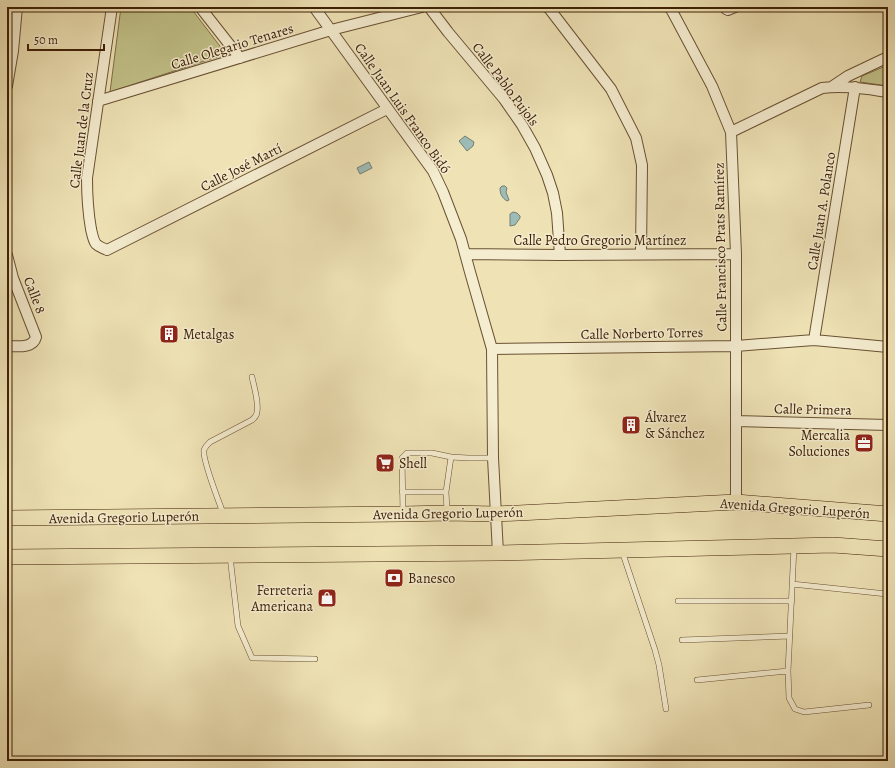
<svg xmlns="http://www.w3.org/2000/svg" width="895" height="768" viewBox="0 0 895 768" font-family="Alegreya,serif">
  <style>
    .green { fill: #c1c188; stroke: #807048 }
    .water { fill: #9dbcb7; stroke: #777e71 }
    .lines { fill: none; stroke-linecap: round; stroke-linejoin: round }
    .lane-casing { stroke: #6a5133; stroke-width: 6 }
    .street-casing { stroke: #6a5133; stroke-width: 12 }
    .primary-casing { stroke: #3e2007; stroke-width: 16 }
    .lane { stroke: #f5edd0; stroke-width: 5 }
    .street { stroke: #f5edd0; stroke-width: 10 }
    .primary { stroke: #efe3b6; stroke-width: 15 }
    .labels { text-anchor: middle; stroke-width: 3; stroke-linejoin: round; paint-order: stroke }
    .street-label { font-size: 14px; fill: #3e2007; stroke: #f5edd0 }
    .poi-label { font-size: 14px; fill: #3e2007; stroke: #f5edd0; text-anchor: start }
  </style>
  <rect width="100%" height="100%" fill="#efe3b6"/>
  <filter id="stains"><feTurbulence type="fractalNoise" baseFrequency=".005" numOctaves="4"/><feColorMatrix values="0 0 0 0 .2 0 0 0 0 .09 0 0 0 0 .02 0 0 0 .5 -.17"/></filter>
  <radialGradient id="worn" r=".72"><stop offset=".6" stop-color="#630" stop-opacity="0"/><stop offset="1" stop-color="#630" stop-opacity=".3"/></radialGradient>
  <path class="green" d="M121,7H190L226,54L110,92Z
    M888,65V86L860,82L862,76Z"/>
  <path class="water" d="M465,136L474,142L473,146L467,151L459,141Z
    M369,162L372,168L360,174L357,168Z
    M502,186H505L507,188L506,192L509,200L507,201C502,198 500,194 500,188Z
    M513,212L517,213L520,216V218L515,225L510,226V214Z"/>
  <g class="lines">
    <g class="lane-casing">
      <path id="lane" d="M402,492H446
        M447,511L446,492L451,457L468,458H493
        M223,513C219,502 202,459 204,450C205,447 208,444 210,442L252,420C255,417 257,416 257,412C259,402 254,387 252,377
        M403,513L402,458L407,453H432L451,457
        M794,547L788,671L789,698L795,709L804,712L869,705
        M622,551L655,650L659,665L666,709
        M230,556L238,626L252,658L315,659
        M792,584L887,594
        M678,601H792
        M682,640L790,636
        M697,680L788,671"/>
    </g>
    <g class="street-casing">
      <path id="street" d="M112,7L87,178C87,195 88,212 91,229C92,233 93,240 96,244C99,247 103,248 107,250L387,109
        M200,7L240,58
        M314,7L433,171L443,192L461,239L470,272L492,349L493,458L498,553
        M429,7L448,32L504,99L522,125L535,148L547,175L553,193L557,213L560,255
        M548,7L611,89L636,138L642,165L641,254
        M669,7L672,11L712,86L731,132L736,254V502
        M725,7L726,9L728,10L735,7
        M7,86L13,51L17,7
        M833,86L848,76L888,57
        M98,101L331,30L422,7
        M731,132L822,88C845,85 866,89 888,92
        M465,254L560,255L736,254
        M7,255L13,278L36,337C33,349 16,346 7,346
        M814,340L855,87
        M492,349L736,346L814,340L888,347
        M736,421L888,425"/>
    </g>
    <g class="primary-casing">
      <path id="primary" d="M7,518L403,514L447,513L496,514L736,502L888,514
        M7,557L498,553L833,545L888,549"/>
    </g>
    <use href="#lane" class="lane"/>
    <use href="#street" class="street"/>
    <use href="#primary" class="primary"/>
  </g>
  <defs>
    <g id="building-square" transform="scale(1)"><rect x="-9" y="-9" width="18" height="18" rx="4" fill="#8f2418" stroke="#f5edd0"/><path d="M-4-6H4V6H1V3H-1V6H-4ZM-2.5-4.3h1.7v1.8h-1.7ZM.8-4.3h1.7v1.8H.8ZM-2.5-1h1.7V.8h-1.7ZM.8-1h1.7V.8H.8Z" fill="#fff"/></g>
    <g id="office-square" transform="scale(1)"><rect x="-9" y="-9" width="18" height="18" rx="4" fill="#8f2418" stroke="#f5edd0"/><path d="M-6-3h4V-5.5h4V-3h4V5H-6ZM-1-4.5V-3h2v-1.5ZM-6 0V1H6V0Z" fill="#fff"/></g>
    <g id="supermarket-square" transform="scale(1)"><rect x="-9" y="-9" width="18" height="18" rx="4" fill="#8f2418" stroke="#f5edd0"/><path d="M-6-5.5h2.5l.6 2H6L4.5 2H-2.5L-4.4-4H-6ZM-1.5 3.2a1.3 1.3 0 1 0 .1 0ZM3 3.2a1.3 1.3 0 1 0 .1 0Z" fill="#fff"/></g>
    <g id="bank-square" transform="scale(1)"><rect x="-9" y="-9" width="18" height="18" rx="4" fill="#8f2418" stroke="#f5edd0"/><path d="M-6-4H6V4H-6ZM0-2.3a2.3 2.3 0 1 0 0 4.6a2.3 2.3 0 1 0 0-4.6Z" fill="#fff"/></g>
    <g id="shop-square" transform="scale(1)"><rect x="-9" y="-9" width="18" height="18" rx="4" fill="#8f2418" stroke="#f5edd0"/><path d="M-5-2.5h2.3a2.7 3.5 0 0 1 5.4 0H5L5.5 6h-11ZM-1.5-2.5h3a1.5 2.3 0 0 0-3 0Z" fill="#fff"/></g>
  </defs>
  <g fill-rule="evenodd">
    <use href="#building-square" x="169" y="334"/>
    <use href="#building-square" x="631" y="425"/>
    <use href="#office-square" x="864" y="443"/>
    <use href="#supermarket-square" x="385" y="463"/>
    <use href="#bank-square" x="394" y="578"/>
    <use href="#shop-square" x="327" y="598"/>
  </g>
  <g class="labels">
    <g class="street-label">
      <text transform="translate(232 46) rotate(-17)" y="5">Calle Olegario Tenares</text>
      <text transform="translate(506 84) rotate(53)" y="5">Calle Pablo Pujols</text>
      <text transform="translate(403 108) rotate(55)" y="5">Calle Juan Luis Franco Bidó</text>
      <text transform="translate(81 130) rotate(-83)" y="5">Calle Juan de la Cruz</text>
      <text transform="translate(241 167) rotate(-27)" y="5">Calle José Martí</text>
      <text transform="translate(821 211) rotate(-81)" y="5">Calle Juan A. Polanco</text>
      <text x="600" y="245">Calle Pedro Gregorio Martínez</text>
      <text transform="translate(720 247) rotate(-91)" y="5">Calle Francisco Prats Ramírez</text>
      <text transform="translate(35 295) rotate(69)" y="5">Calle 8</text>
      <text transform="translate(642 333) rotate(-1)" y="5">Calle Norberto Torres</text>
      <text transform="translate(813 409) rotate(1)" y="5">Calle Primera</text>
      <text transform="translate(795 508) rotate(4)" y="5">Avenida Gregorio Luperón</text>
      <text transform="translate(448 513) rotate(-1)" y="5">Avenida Gregorio Luperón</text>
      <text transform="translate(124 517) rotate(-1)" y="5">Avenida Gregorio Luperón</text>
    </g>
    <g class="poi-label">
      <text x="183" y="339">Metalgas</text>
      <text x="645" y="422">Álvarez<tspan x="645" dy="16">&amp; Sánchez</tspan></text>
      <text x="850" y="440" text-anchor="end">Mercalia<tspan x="850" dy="16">Soluciones</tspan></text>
      <text x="399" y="468">Shell</text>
      <text x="408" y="583">Banesco</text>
      <text x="313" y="595" text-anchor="end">Ferreteria<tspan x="313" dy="16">Americana</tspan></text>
    </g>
  </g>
  <rect width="895" height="768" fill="none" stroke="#efe3b6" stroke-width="24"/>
  <rect x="8" y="8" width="879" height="752" fill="none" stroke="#3e2007" stroke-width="2"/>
  <rect x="12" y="12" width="871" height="744" fill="none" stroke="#3e2007"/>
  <path d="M28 44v6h76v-6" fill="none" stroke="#3e2007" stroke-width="2"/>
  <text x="34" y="44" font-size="12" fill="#3e2007" stroke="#f5edd0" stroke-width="3" paint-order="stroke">50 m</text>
  <rect width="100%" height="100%" filter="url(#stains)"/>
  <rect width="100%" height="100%" fill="url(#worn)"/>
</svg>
